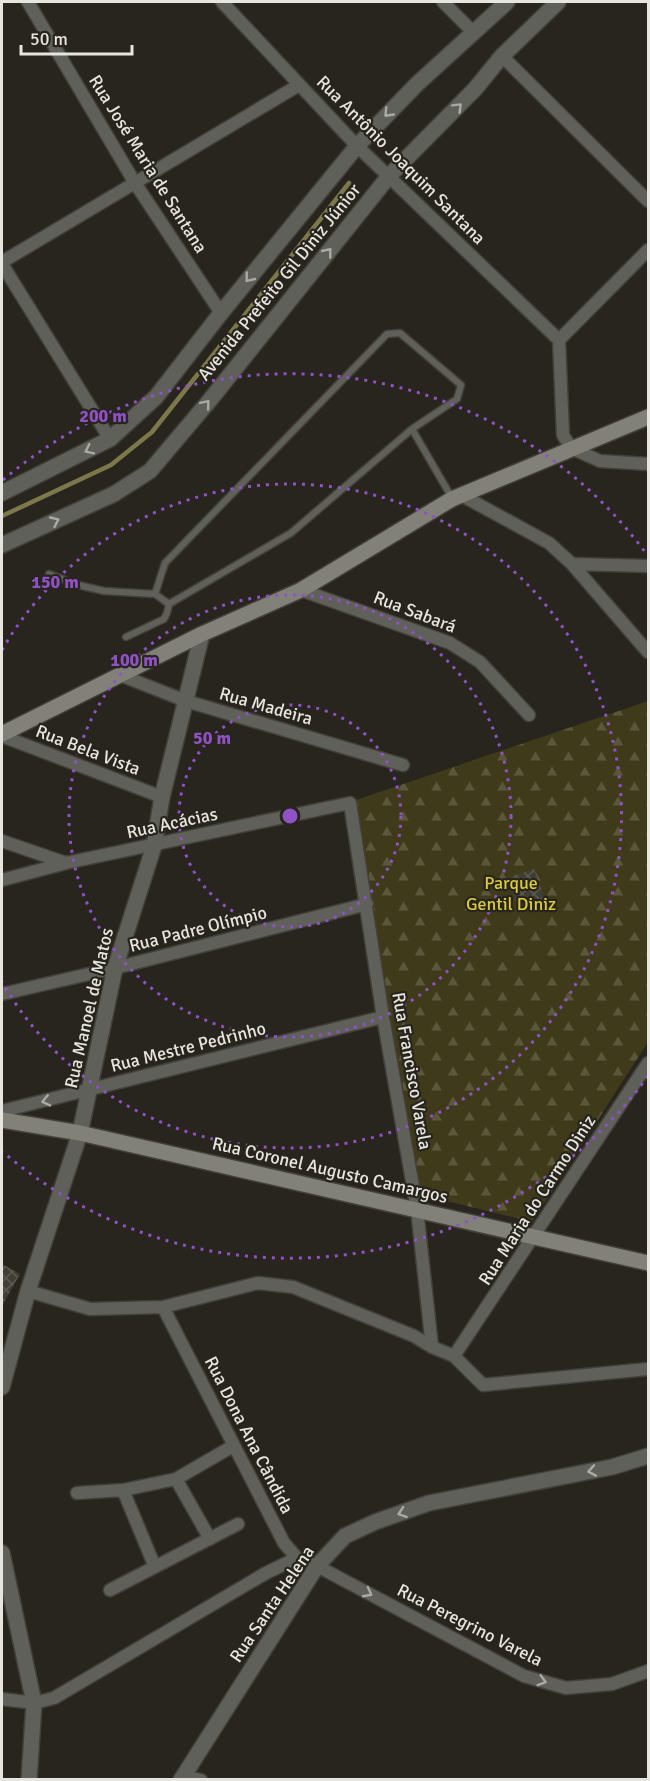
<svg xmlns="http://www.w3.org/2000/svg" width="650" height="1781" viewBox="0 0 650 1781" font-family="Signika,sans-serif">
  <style>
    .forest { fill: url(#forest-firs) }
    .lines { fill: none; stroke-linecap: round; stroke-linejoin: round }
    .stream { stroke: #7d774c; stroke-width: 4.5 }
    .building { fill: url(#building-cross-hatch) }
    .service-casing { stroke: #424038; stroke-width: 9 }
    .minor-casing { stroke: #424038; stroke-width: 15 }
    .tertiary-casing { stroke: #424038; stroke-width: 18 }
    .secondary-casing { stroke: #424038; stroke-width: 18 }
    .service { stroke: #60605b; stroke-width: 6 }
    .minor { stroke: #60605b; stroke-width: 12 }
    .tertiary { stroke: #60605b; stroke-width: 15 }
    .secondary { stroke: #818079; stroke-width: 15 }
    .oneway { stroke: #aaa9a4 }
    .ring { fill: none; stroke: #9051c5; stroke-width: 3; stroke-dasharray: 3 6 }
    .labels { text-anchor: middle; stroke-width: 4.5; stroke-linejoin: round; paint-order: stroke }
    .street-label { font-size: 18px; fill: #e6e5df; stroke: #27251d }
    .park-label { font-size: 18px; fill: #ddca39; stroke: #27251d }
    .centre { fill: #9051c5; stroke: #27251d; stroke-width: 3 }
    .ring-label { font-size: 18px; text-anchor: middle; font-weight: bold; fill: #9051c5; stroke: #27251d; stroke-width: 4.5; stroke-linejoin: round; paint-order: stroke }
  </style>
  <defs>
    <pattern id="forest-firs" width="22" height="20" patternUnits="userSpaceOnUse" patternTransform="scale(1.5)"><rect width="22" height="20" fill="#3f3b1a"/><path d="M5 1l3.5 6h-7zM16 11l3.5 6h-7z" fill="#5b573b"/></pattern>
    <pattern id="building-cross-hatch" width="8" height="8" patternUnits="userSpaceOnUse" patternTransform="scale(1.5)"><rect width="8" height="8" fill="#403f36"/><path d="M0 0l8 8M0 8l8-8" fill="none" stroke="#5c5b53"/></pattern>
  </defs>
  <rect width="100%" height="100%" fill="#27251d"/>
  <path class="forest" d="M648,701V1042L532,1222L418,1194L356,800Z"/>
  <g class="lines">
    <path class="stream" d="M2,516L111,465L152,432L349,183"/>
  </g>
  <path class="building" d="M534,869L546,904L520,913L508,878Z
    M2,1264L20,1274L2,1306Z"/>
  <g class="lines">
    <g class="service-casing">
      <path id="service" d="M412,429L457,399L461,385L400,333L387,334L165,563L155,594L169,604L291,533L412,429L452,498
        M49,574L78,585L104,591L155,594
        M126,637L164,619L167,613L169,604"/>
    </g>
    <g class="minor-casing">
      <path id="minor" d="M28,2L135,183L221,313
        M222,2L357,146L559,340
        M443,2L473,32
        M502,56L648,201
        M648,250L559,340L563,435L571,448L600,461L648,464
        M2,262L299,85
        M2,264L110,439
        M461,495L549,543L572,564L648,652
        M572,564L648,566
        M301,590L450,643L480,662L529,715
        M120,675L186,701L403,765
        M2,736L162,797
        M2,841L66,863
        M2,880L66,863L350,803L383,1017L417,1209L432,1347
        M2,994L115,968L367,904
        M2,1111L383,1017
        M28,1291L90,1309L163,1307L258,1283L293,1287L414,1336L432,1347L454,1356L483,1385L648,1369
        M163,1307L284,1543L297,1558L317,1566L524,1676L566,1688L612,1684L648,1671
        M454,1356L648,1063
        M176,1479L210,1539
        M123,1490L155,1567
        M77,1493L123,1490L176,1479L233,1446
        M110,1590L238,1524
        M2,1699L34,1703L54,1698L266,1573L297,1558
        M183,1776L201,1780"/>
    </g>
    <g class="tertiary-casing">
      <path id="tertiary" d="M2,493L110,439L156,397L221,313L357,146L417,84L507,2
        M2,545L114,494L150,471L210,400L389,176L475,89L502,56L558,2
        M2,1387L28,1291L80,1133L115,968L154,846L162,797L202,634
        M2,1553L34,1703L29,1780
        M181,1780L317,1566L345,1536L375,1522L429,1503L612,1467L648,1456"/>
    </g>
    <g class="secondary-casing">
      <path id="secondary" d="M2,734L202,634L301,590L452,499L648,417
        M2,1120L80,1133L648,1263"/>
    </g>
    <use href="#service" class="service"/>
    <use href="#minor" class="minor"/>
    <use href="#tertiary" class="tertiary"/>
    <use href="#secondary" class="secondary"/>
  </g>
  <defs><path id="oneway-chevron" d="M-2-3.5L2.5 0L-2 3.5" fill="none" stroke-width="1.6" stroke-linecap="round" stroke-linejoin="round" transform="scale(1.5)"/></defs>
  <g class="oneway">
    <use href="#oneway-chevron" transform="translate(458 107) rotate(-45)"/>
    <use href="#oneway-chevron" transform="translate(388 113) rotate(134)"/>
    <use href="#oneway-chevron" transform="translate(328 252) rotate(-51)"/>
    <use href="#oneway-chevron" transform="translate(249 278) rotate(129)"/>
    <use href="#oneway-chevron" transform="translate(206 404) rotate(-50)"/>
    <use href="#oneway-chevron" transform="translate(89 450) rotate(154)"/>
    <use href="#oneway-chevron" transform="translate(55 521) rotate(-25)"/>
    <use href="#oneway-chevron" transform="translate(46 1101) rotate(167)"/>
    <use href="#oneway-chevron" transform="translate(592 1471) rotate(170)"/>
    <use href="#oneway-chevron" transform="translate(402 1513) rotate(161)"/>
    <use href="#oneway-chevron" transform="translate(368 1593) rotate(28)"/>
    <use href="#oneway-chevron" transform="translate(542 1681) rotate(16)"/>
  </g>
  <g class="ring">
    <circle cx="290" cy="816" r="111"/>
    <circle cx="290" cy="816" r="221"/>
    <path d="M2 650A332 332 0 1 1 2 982"/>
    <path d="M648 1076A442 442 0 0 1 3 1152M3 480A442 442 0 0 1 648 556"/>
  </g>
  <g class="labels">
    <g class="street-label">
      <text transform="translate(401 160) rotate(45)" y="6">Rua Antônio Joaquim Santana</text>
      <text transform="translate(148 164) rotate(58)" y="6">Rua José Maria de Santana</text>
      <text transform="translate(279 282) rotate(-51)" y="6">Avenida Prefeito Gil Diniz Júnior</text>
      <text transform="translate(415 612) rotate(21)" y="6">Rua Sabará</text>
      <text transform="translate(266 706) rotate(16)" y="6">Rua Madeira</text>
      <text transform="translate(88 750) rotate(21)" y="6">Rua Bela Vista</text>
      <text transform="translate(172 823) rotate(-12)" y="6">Rua Acácias</text>
      <text transform="translate(198 929) rotate(-14)" y="6">Rua Padre Olímpio</text>
      <text transform="translate(89 1008) rotate(-77)" y="6">Rua Manoel de Matos</text>
      <text transform="translate(188 1047) rotate(-14)" y="6">Rua Mestre Pedrinho</text>
      <text transform="translate(412 1071) rotate(80)" y="6">Rua Francisco Varela</text>
      <text transform="translate(330 1170) rotate(13)" y="6">Rua Coronel Augusto Camargos</text>
      <text transform="translate(537 1200) rotate(-57)" y="6">Rua Maria do Carmo Diniz</text>
      <text transform="translate(249 1435) rotate(63)" y="6">Rua Dona Ana Cândida</text>
      <text transform="translate(272 1604) rotate(-56)" y="6">Rua Santa Helena</text>
      <text transform="translate(470 1625) rotate(27)" y="6">Rua Peregrino Varela</text>
    </g>
    <g class="park-label">
      <text x="511" y="889">Parque<tspan x="511" dy="21">Gentil Diniz</tspan></text>
    </g>
  </g>
  <circle cx="290" cy="816" r="9" class="centre"/>
  <g class="ring-label">
    <text x="103" y="422">200 m</text>
    <text x="55" y="588">150 m</text>
    <text x="134" y="666">100 m</text>
    <text x="212" y="744">50 m</text>
  </g>
  <rect width="650" height="1781" fill="none" stroke="#e6e5df" stroke-width="6"/>
  <path d="M21 45v9h111v-9" fill="none" stroke="#e6e5df" stroke-width="3"/>
  <text x="30" y="45" font-size="18" fill="#e6e5df" stroke="#27251d" stroke-width="4.5" paint-order="stroke">50 m</text>
</svg>
